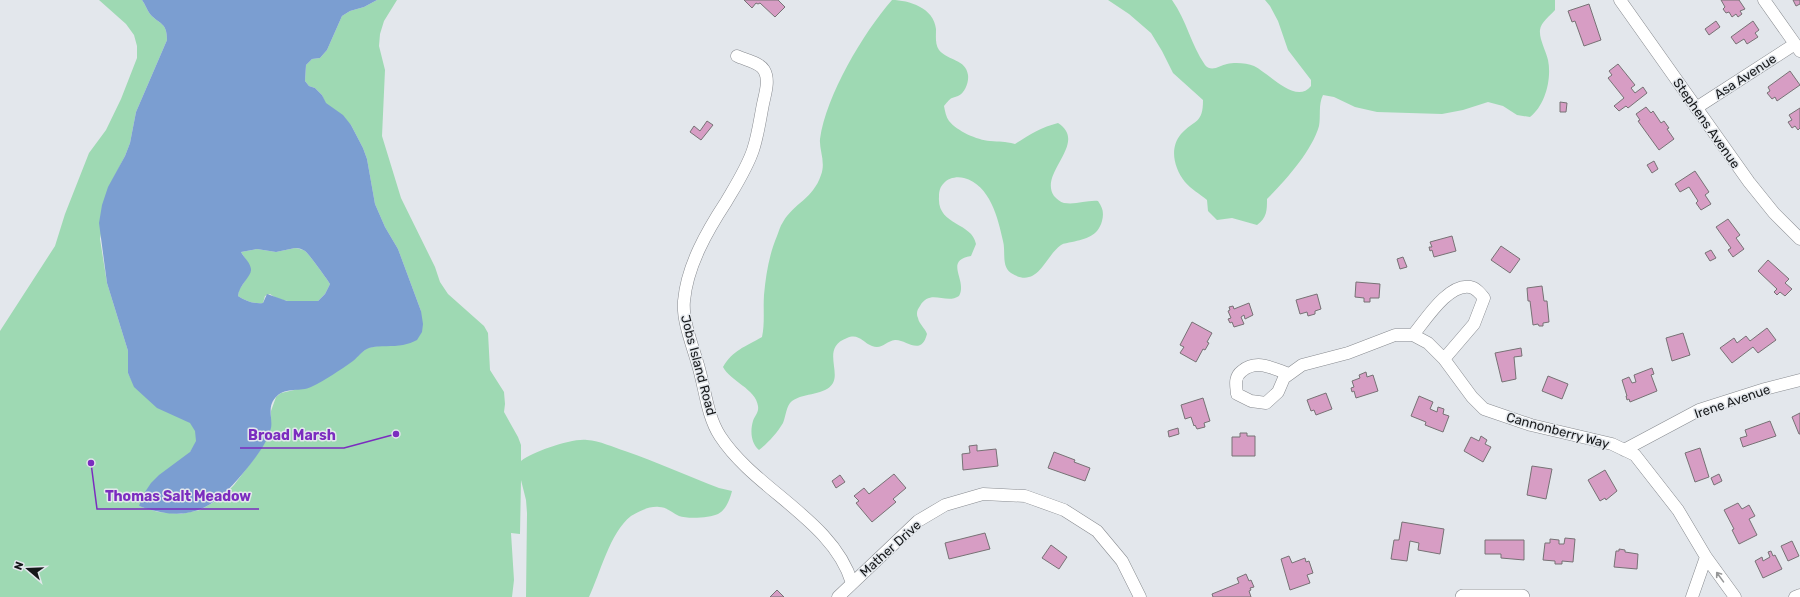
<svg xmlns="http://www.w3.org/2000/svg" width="1800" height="597" viewBox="0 0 1800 597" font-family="Rubik,sans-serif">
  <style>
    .green { fill: #9ed9b3 }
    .water { fill: #7b9ed1; fill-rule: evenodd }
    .building { fill: #d79dc4; stroke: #777275 }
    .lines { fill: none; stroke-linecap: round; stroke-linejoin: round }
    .minor-casing { stroke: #878a8f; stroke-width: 13 }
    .tertiary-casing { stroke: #878a8f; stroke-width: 16 }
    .minor { stroke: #fff; stroke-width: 12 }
    .tertiary { stroke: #fff; stroke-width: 15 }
    .oneway { stroke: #969798 }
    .labels { text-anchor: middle; stroke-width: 3; stroke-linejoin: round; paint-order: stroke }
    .street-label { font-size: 13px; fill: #16181a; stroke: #e3e7ec }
    .leader { fill: none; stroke: #7b2cbf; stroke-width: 1.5 }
    .callout-dot { fill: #7b2cbf; stroke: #e3e7ec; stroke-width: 1.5 }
    .callout-label { font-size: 14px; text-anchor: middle; font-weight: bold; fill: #7b2cbf; stroke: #e3e7ec; stroke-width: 3; stroke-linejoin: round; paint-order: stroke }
  </style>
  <rect width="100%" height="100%" fill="#e3e7ec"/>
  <path class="green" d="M99,0H142C145,4 147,10 150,14C160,25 167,22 167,40L136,112L130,143L125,156L110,185L100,239L107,283L128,351V373L132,381L193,420L200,436L189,454L139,506L158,512L181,514L200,510L221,498L234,485L259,452L271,427V411L276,397L281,393L294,390L354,359L367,348L395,343L421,311L398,249L385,227L375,204L367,159L363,148L351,125L325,103L322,95L315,88L309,86L305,81L306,65L312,59L320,58L327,50L342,16L350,11L364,7L377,0H397L384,21L380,34L379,46L385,70L382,136L401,198L435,267L440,282L448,294L484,326L488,333L490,370L504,392L505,404L504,412L518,437L521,445V461C533,452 571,438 587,440C600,441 613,447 625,451C657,462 688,476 719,488L732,491C730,499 726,510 718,514C710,518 687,519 679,516C672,513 667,507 659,507C650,506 639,511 631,516C610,532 600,574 589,597H526L527,513L526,500L521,480L520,534L511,533L514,580L512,597H0V331L55,246L65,214L89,153L106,130L121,99L137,58V46L134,35L126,24Z
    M892,0C909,0 934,8 936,29C936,37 935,44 939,50C948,61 966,59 968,75C969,82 965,93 958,96C956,97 954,97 952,98C949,99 946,104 944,106C945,111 946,117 949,121C957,131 977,140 990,141C1000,142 1004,141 1015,144C1029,135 1042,127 1058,123C1089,143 1038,173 1054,196C1057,199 1060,202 1064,203C1076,205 1087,200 1098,201C1103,208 1104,213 1102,221C1098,236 1086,239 1072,242C1068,243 1064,243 1061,245C1045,256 1038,290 1011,273C1001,266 1006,252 1003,241C998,218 990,185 964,178C957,176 948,178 944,183C940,187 939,191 939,197C937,226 972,222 976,244L971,256C943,261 968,280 959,296C946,305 930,288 920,306C917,310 916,314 918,318C919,324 925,328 927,334C921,357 906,339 895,340C886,341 882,350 872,346C863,343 859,333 847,338C822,347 840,370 833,383C825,396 805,392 792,401C786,406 786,416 783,423C777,433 768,443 759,450C751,443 750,431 753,421C755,415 759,413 758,406C756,389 730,381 723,367C733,350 745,347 762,337C765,323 763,309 764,295C766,274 769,255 777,236C779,231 780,226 783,222C794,203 813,199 821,175C826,162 819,150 820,139C826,96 863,33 892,0Z
    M1108,0H1172C1187,21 1191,45 1205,65C1212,73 1220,65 1227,64C1235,62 1247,63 1254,66C1270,74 1296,105 1311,86V80L1288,50L1278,21L1270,6L1265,0H1555V10C1550,16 1541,22 1540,30C1539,39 1546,51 1548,60C1552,79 1545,106 1530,117L1517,115L1503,106L1488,102L1463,110L1442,114L1377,112L1355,107L1334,97L1323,95C1318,105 1321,116 1319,126C1312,151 1285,181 1267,199C1267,210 1267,218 1257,225L1232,218L1217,220L1208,211L1207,200C1200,194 1191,189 1185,182C1174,168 1169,148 1181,134C1195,119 1203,124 1203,100L1173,73L1162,51L1151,33L1129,14Z
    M295,248C299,249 302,249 305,251C309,254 327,279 330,284L325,294L318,301C302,302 283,304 270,294L265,296L263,303C254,304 245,301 238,296L239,290L245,281L248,263L241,252L257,249L276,252Z"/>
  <path class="water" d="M142,0H377L364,7L350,11L342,16L327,50L320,58L312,59L306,65L305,81L309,86L315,88L322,95L326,103L343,115L351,125L363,148L367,159L375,204L385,227L398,249L421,311L423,324L422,332L417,340C413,342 408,344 403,345C392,347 381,345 369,348C363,350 358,357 353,361C340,370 326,380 311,387C301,392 286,387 277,396C266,406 273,418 271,428C267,444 254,460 244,472C213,510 188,524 139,506L143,495L151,483L159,475L190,452L196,441L195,431L190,423L157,408L146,398L134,387L128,373V351L107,283L99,223L102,205L108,187L125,156L130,143L136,112L167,40C167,22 160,25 150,14C147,10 145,4 142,0ZM295,248C299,248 302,249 305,251C309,254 327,279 330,284L325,294L318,301H287L267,294L263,303C254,304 245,301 238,296C239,285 252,276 251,269C250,262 244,258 241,252L257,249L276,252Z"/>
  <path class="building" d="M744,0H778L785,7L775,17L760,3L758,4L756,3L752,8Z
    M1721,0H1739L1745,9L1740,11L1742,14L1738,17L1736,14L1732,17L1729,12L1726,13L1723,9L1725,7Z
    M1793,0H1800V4L1796,6Z
    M1589,4L1601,40L1584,46L1575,21L1572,22L1568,11Z
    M1716,21L1720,27L1709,35L1705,29Z
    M1753,21L1759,30L1755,33L1758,37L1747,44L1744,39L1736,44L1731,37Z
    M1618,64L1635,85L1631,88L1635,93L1643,87L1647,93L1628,108L1626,106L1619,111L1614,106L1624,98L1608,78L1612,75L1609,71Z
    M1790,71L1800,85L1777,101L1775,97L1772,99L1767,93L1770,91L1768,87Z
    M1560,102L1567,103L1566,112H1560Z
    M1646,107L1651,113L1653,111L1661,123L1664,121L1669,128L1667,129L1674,139L1659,150L1638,121L1640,120L1636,114Z
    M1800,108V128L1798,130L1795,126L1792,128L1788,122L1792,120L1789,115Z
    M707,121L713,125L701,140L690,132L694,126L700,131Z
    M1654,161L1658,169L1652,173L1647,165Z
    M1695,171L1709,192L1705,195L1711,204L1701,210L1696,203L1698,201L1689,187L1680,192L1675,184Z
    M1728,219L1740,235L1736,238L1744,249L1733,257L1728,250L1731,248L1716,227Z
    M1452,236L1456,251L1434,257L1432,250L1430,251L1429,247H1432L1430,242Z
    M1501,246L1520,259L1510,273L1491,260Z
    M1711,250L1716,258L1710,261L1705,253Z
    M1403,257L1407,267L1400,269L1397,259Z
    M1768,260L1789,279L1785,283L1792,289L1785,296L1780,292L1777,295L1774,292L1777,289L1758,271Z
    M1356,282L1380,284L1379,298H1370V302H1364V298L1355,297Z
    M1542,286L1544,301H1547L1549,322L1543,323V326H1539L1538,324L1533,325L1530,301H1528L1527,288Z
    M1317,294L1321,309L1315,311V314L1308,316L1307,312L1300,314L1296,300Z
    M1249,303L1253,315L1245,319L1244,315L1241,317L1244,324L1234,327L1232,322L1230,323L1228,319L1231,318L1228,311L1230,310L1229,307L1233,306L1234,309Z
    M1192,322L1212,333L1207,342L1209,343L1205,350L1203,349L1196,362L1180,353L1184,347L1180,345Z
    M1767,328L1776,340L1758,353L1753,347L1732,363L1720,348L1734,338L1737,343L1746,336L1750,341Z
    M1683,333L1690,355L1672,361L1666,338Z
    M1521,348L1522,356L1514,357L1516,379L1502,382L1495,353Z
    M1652,368L1654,374L1651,375L1657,391L1630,402L1629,399L1627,400L1626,396H1627L1622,380L1629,377L1632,383L1636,382L1634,375Z
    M1366,372L1367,377L1373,375L1378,391L1356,398L1354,391L1352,392L1351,388L1354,387L1352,381L1360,378L1359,375Z
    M1548,376L1568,384L1562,399L1542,391Z
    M1326,393L1332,409L1316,415L1314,410L1311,411L1307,400Z
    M1419,396L1433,402L1430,409L1437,412L1438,407L1444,409L1443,414L1449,416L1443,432L1425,425L1426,422L1411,416Z
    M1203,398L1210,421L1204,423L1205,427L1197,429L1195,425L1194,426L1191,417L1185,419L1181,405Z
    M1800,413V434H1799L1792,417Z
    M1770,421L1776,436L1743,447L1740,438L1747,436L1745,430Z
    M1178,428L1179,434L1169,437L1168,431Z
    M1240,433H1247V436H1255V456H1232V437H1240Z
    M1481,436L1487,440L1485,444L1491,447L1483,462L1464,451L1471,437L1479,441Z
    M977,445V451L996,449L998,466L963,470L962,454L970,453L969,446Z
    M1700,448L1709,477L1695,482L1685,453Z
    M1054,452L1075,460L1074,462L1090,468L1085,481L1048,468Z
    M1532,466L1552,469L1546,499L1527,495Z
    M1605,470L1617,491L1606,500L1605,498L1600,501L1588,480Z
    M894,474L906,488L893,499L896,502L872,522L856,503L859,501L854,496L864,488L869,494Z
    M1719,474L1722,481L1714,485L1711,478Z
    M840,475L845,482L836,488L832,481Z
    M1738,503L1742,509L1749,505L1755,516L1749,519L1757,535L1739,544L1732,530L1734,529L1724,510Z
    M1402,522L1444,529L1440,554L1418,550L1419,543L1410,541L1407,561L1391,559L1394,540H1399Z
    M985,533L990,549L949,559L945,543Z
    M1565,538L1575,539L1573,562L1562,561V564H1555V561L1543,560L1545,543H1550V539L1559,540V544H1564Z
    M1485,540H1524V560L1501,558V554H1485Z
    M1792,541L1799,556L1788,561L1781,546Z
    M1051,545L1067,557L1059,569L1042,558Z
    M1619,549L1625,550V552L1638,554L1637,569L1614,567L1616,551H1619Z
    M1771,551L1773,556L1775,555L1782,569L1763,578L1755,561L1762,557L1763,561L1770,557L1768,552Z
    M1289,556L1292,563L1305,558L1306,562L1309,561L1313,573L1307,575L1310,583L1290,590L1281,559Z
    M1246,574L1249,581L1251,580L1254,587L1250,588L1251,590L1249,591L1251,597H1213L1212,594L1239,583L1237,578Z
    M777,590L784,597H770Z"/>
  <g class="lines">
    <g class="minor-casing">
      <path id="minor" d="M1620,0L1749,182L1774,213L1800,239
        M1764,0L1800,51
        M737,56C745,60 759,62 764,70C770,80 765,94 763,104C760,119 758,135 753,150C747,168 736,185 726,202C707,231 687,266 684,301C682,320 693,347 698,365C705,388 707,416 720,436C755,490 833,520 852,583
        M1696,108L1795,44
        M1413,335L1428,343L1444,359
        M1289,374C1272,368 1257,359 1242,371C1234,377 1236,385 1237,394L1251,401L1266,403L1278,392L1284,378L1302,365L1348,353L1395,335H1413C1425,321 1448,283 1470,287C1476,288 1480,293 1484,298L1474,324L1444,359L1472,397L1484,409L1531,425L1612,444L1635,455L1678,510L1706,557L1735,597
        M1624,450L1699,410L1765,389L1800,380
        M838,597L918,521L945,505L983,494L1025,496L1064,510L1097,531L1122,561L1140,597
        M1692,597L1706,557
        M1795,597L1800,595"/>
    </g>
    <g class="tertiary-casing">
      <path id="tertiary" d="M1463,597H1522"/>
    </g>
    <use href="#minor" class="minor"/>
    <use href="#tertiary" class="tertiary"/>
  </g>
  <defs><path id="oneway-shaft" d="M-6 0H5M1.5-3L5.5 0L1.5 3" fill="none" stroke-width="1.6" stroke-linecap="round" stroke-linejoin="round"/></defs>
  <use class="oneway" href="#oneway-shaft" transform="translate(1720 577) rotate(-126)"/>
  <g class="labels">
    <g class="street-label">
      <text transform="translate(1745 76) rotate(-33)" y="5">Asa Avenue</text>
      <text transform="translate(1707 123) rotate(55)" y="5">Stephens Avenue</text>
      <text transform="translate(699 365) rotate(75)" y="5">Jobs Island Road</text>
      <text transform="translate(1732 401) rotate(-19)" y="5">Irene Avenue</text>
      <text transform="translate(1558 430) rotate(15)" y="5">Cannonberry Way</text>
      <text transform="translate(890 548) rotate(-42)" y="5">Mather Drive</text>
    </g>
  </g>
  <path class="leader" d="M396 434L344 448H240M91 463L97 509H259"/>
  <g class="callout-dot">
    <circle cx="396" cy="434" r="4"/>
    <circle cx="91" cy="463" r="4"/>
  </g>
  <g class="callout-label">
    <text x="292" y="440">Broad Marsh</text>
    <text x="178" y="501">Thomas Salt Meadow</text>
  </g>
  <g transform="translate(28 569) rotate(289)" stroke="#e3e7ec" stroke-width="3" paint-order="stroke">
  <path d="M0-3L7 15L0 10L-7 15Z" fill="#16181a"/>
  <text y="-6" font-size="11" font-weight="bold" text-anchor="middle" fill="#16181a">N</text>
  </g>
</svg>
